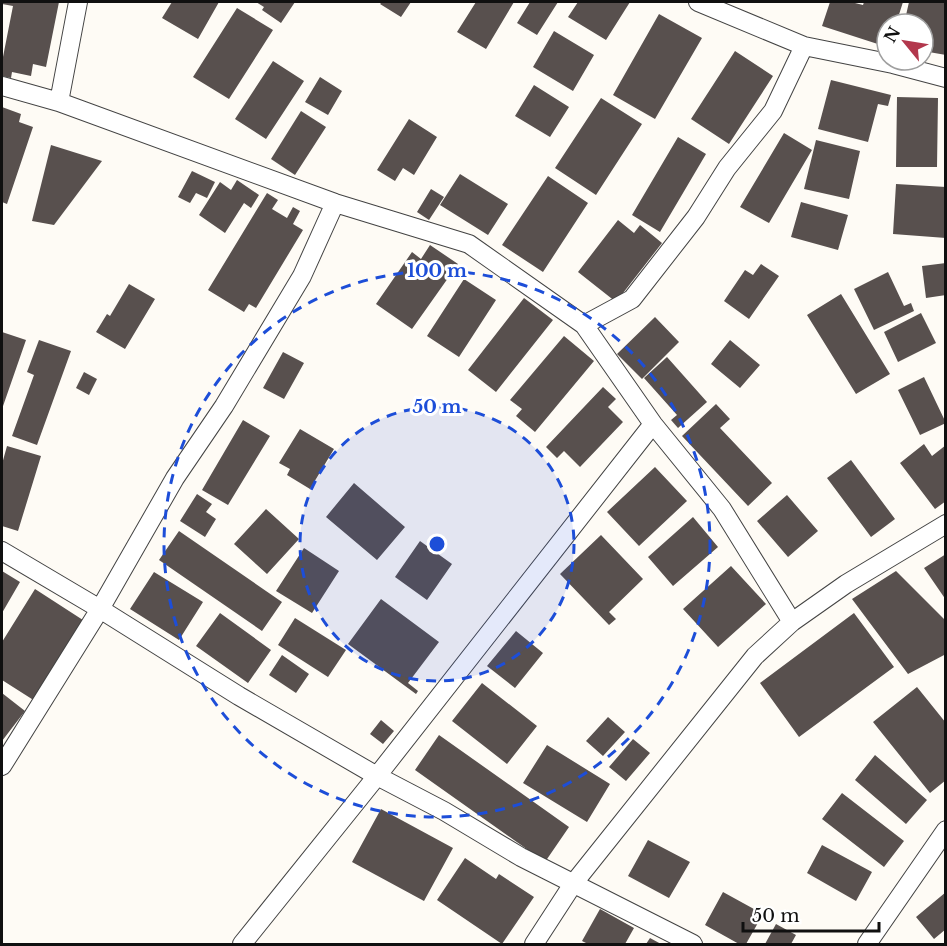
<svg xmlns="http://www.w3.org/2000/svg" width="947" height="946" viewBox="0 0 947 946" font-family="'Libre Baskerville',serif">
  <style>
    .building { fill: #58504e }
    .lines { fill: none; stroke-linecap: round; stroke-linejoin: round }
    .minor-casing { stroke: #434343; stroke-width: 20 }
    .minor { stroke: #fff; stroke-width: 18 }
    .ring { fill: none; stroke: #1d4ed8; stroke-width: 3; stroke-dasharray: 10 8 }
    .centre { fill: #1d4ed8; stroke: #fff; stroke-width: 3 }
    .ring-label { font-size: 18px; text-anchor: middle; font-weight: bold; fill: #1d4ed8; stroke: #fff; stroke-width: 6; stroke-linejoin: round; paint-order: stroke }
  </style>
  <rect width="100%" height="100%" fill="#fefbf5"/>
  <path class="building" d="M2,2H59L46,67L33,64L31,76L12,72L11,78L2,76V62L13,6L2,4Z
    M172,2H219L198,39L162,18Z
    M256,2H295L281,23L262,10L264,7Z
    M382,2H411L401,17L380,4Z
    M476,2H514L486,49L457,32Z
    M530,2H558L537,35L517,23Z
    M578,2H613L616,3L618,2H630L606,40L568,17Z
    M830,2H851L863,5L864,2H903L896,24H887V47L822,26Z
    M909,2H946V55L923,51V24H904Z
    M237,8L273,30L229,99L193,77Z
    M659,14L702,38L655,119L613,95Z
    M554,31L594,55L573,91L533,67Z
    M735,51L773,76L729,144L691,119Z
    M273,61L304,81L266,139L235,119Z
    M320,77L342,91L328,115L305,102Z
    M831,80L891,95L888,106L878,104L868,142L818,129Z
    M534,85L569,107L550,137L515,116Z
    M897,97L938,98L937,167H896Z
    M601,98L642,124L596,195L555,168Z
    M2,107L21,114L19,122L33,127L7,204L2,202Z
    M301,111L326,127L295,175L271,159Z
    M409,119L437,137L414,175L403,168L395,181L377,170Z
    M784,133L812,150L769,223L740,207Z
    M678,137L706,154L660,232L632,215Z
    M816,140L860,151L849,199L804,189Z
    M51,145L102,161L54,225L32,221Z
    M192,171L215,182L207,198L196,193L190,203L178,197Z
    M460,174L508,204L488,235L440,205Z
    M548,176L588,203L543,272L502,245Z
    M237,180L259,195L251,208L244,203L225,233L199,215L220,182L231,190Z
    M896,184L946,187V238L893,234Z
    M431,189L444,197L429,220L417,212Z
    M267,193L278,200L272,209L287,218L293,207L300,211L293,224L303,230L256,308L249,304L244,312L208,290Z
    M801,202L848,215L838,250L791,237Z
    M618,220L634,233L640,225L662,243L616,302L578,272Z
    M430,245L458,264L412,329L376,304L412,252L421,259Z
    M946,263V295L926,298L922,266Z
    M761,264L779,276L749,319L724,301L745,270L753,275Z
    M888,272L904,306L911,303L914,311L874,330L854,289Z
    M464,279L496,300L459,357L427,336Z
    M129,284L155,299L125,349L96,332L107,314L110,316Z
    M841,294L890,374L856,394L807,315Z
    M524,298L553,320L496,392L468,370Z
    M921,313L936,343L898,362L884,332Z
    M655,317L679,342L642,379L617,354Z
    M2,332L26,340L2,409Z
    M564,336L594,361L535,432L516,416L522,409L510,400Z
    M39,340L71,351L37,445L12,436L34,375L27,372Z
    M730,340L760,365L740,388L711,364Z
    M283,352L304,363L284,399L263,388Z
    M667,357L707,402L678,428L671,420L677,415L644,378Z
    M84,372L97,379L89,395L76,388Z
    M924,377L946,423L920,435L898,390Z
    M603,387L616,399L608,407L623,422L580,467L564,451L557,458L546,447Z
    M716,404L730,419L720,428L772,483L748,506L682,436Z
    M243,420L270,436L228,505L202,490Z
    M300,429L334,449L310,489L287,475L290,469L279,463Z
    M924,444L932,456L946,445V501L935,509L900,463Z
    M7,446L41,456L18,531L2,526V464Z
    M851,460L895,519L871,537L827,478Z
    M655,467L687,501L639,546L607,512Z
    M354,483L405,527L377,560L326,517Z
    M197,494L212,504L206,512L216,519L205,537L180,521Z
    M787,495L818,531L788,557L757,521Z
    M266,509L299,539L267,574L234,544Z
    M693,517L718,547L673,586L648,557Z
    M179,531L282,602L262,631L159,560Z
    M601,535L643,579L609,612L616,619L609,625L560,574Z
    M420,541L452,564L427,600L395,577Z
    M304,548L339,571L312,613L276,591Z
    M946,554V600L924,568Z
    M731,566L766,604L718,647L683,609Z
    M2,571L20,582L2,613Z
    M896,571L946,621V654L908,674L852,599Z
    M154,572L203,602L179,640L130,609Z
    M35,589L86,622L35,701L2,680V642Z
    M381,599L439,642L408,683L418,691L416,694L348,644Z
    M220,613L271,650L248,683L196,646Z
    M854,613L894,667L799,737L760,683Z
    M295,618L346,650L328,677L278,645Z
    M516,631L543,653L515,688L487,666Z
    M282,655L309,674L296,693L269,675Z
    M482,683L537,726L507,764L452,721Z
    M917,687L946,723V780L930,793L873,722Z
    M2,693L25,711L2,741Z
    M608,717L625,732L603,756L586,741Z
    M381,720L394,731L383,744L370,734Z
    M439,735L569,827L545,862L415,770Z
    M633,739L650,753L626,781L609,767Z
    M547,745L610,784L587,822L523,783Z
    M875,755L927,800L906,824L855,780Z
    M842,793L904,841L884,867L822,819Z
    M381,809L453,848L424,901L352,862Z
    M648,840L690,862L669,898L628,876Z
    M822,845L872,872L856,901L807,873Z
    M465,858L496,879L499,874L534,897L502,944L437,900Z
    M723,892L763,914L746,944H739L705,925Z
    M946,892V929L934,939L916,917Z
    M600,909L634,928L625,944H588L582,941Z
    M776,924L796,935L791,944H765Z
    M650,938L661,944H646Z"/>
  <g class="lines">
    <g class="minor-casing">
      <path id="minor" d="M698,2L804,46L893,64L946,78
        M2,86L59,102L335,203L469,244L584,325L653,424L722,509L792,622
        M59,102L78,2
        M584,325L632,299L696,217L727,168L773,111L804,46
        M2,551L100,609L239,696L377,776L444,811L521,857L693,944
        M2,766L100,609L175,478L224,406L302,276L335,203
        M242,944L377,776L653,424
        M534,944L573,884L755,656L792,622L846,584L946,524
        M867,944L946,830"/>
    </g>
    <use href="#minor" class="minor"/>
  </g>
  <circle cx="437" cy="544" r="137" fill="#1d4ed8" fill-opacity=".12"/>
  <g class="ring">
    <circle cx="437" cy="544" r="137"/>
    <circle cx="437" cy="544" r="273"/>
  </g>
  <circle cx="437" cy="544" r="9" class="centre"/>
  <g class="ring-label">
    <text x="437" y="277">100 m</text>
    <text x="437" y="413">50 m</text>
  </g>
  <rect width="947" height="946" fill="none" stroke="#101010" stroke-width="6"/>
  <g transform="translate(905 42) rotate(300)"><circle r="28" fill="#ffffff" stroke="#9f9f9f" stroke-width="1.5"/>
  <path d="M0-4.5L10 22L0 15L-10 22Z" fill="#b2374c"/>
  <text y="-9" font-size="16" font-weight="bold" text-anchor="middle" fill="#101010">N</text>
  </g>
  <path d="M743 922v9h136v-9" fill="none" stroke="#101010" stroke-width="3"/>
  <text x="752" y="922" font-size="18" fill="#101010" stroke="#ffffff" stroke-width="4.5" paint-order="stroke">50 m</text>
</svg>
